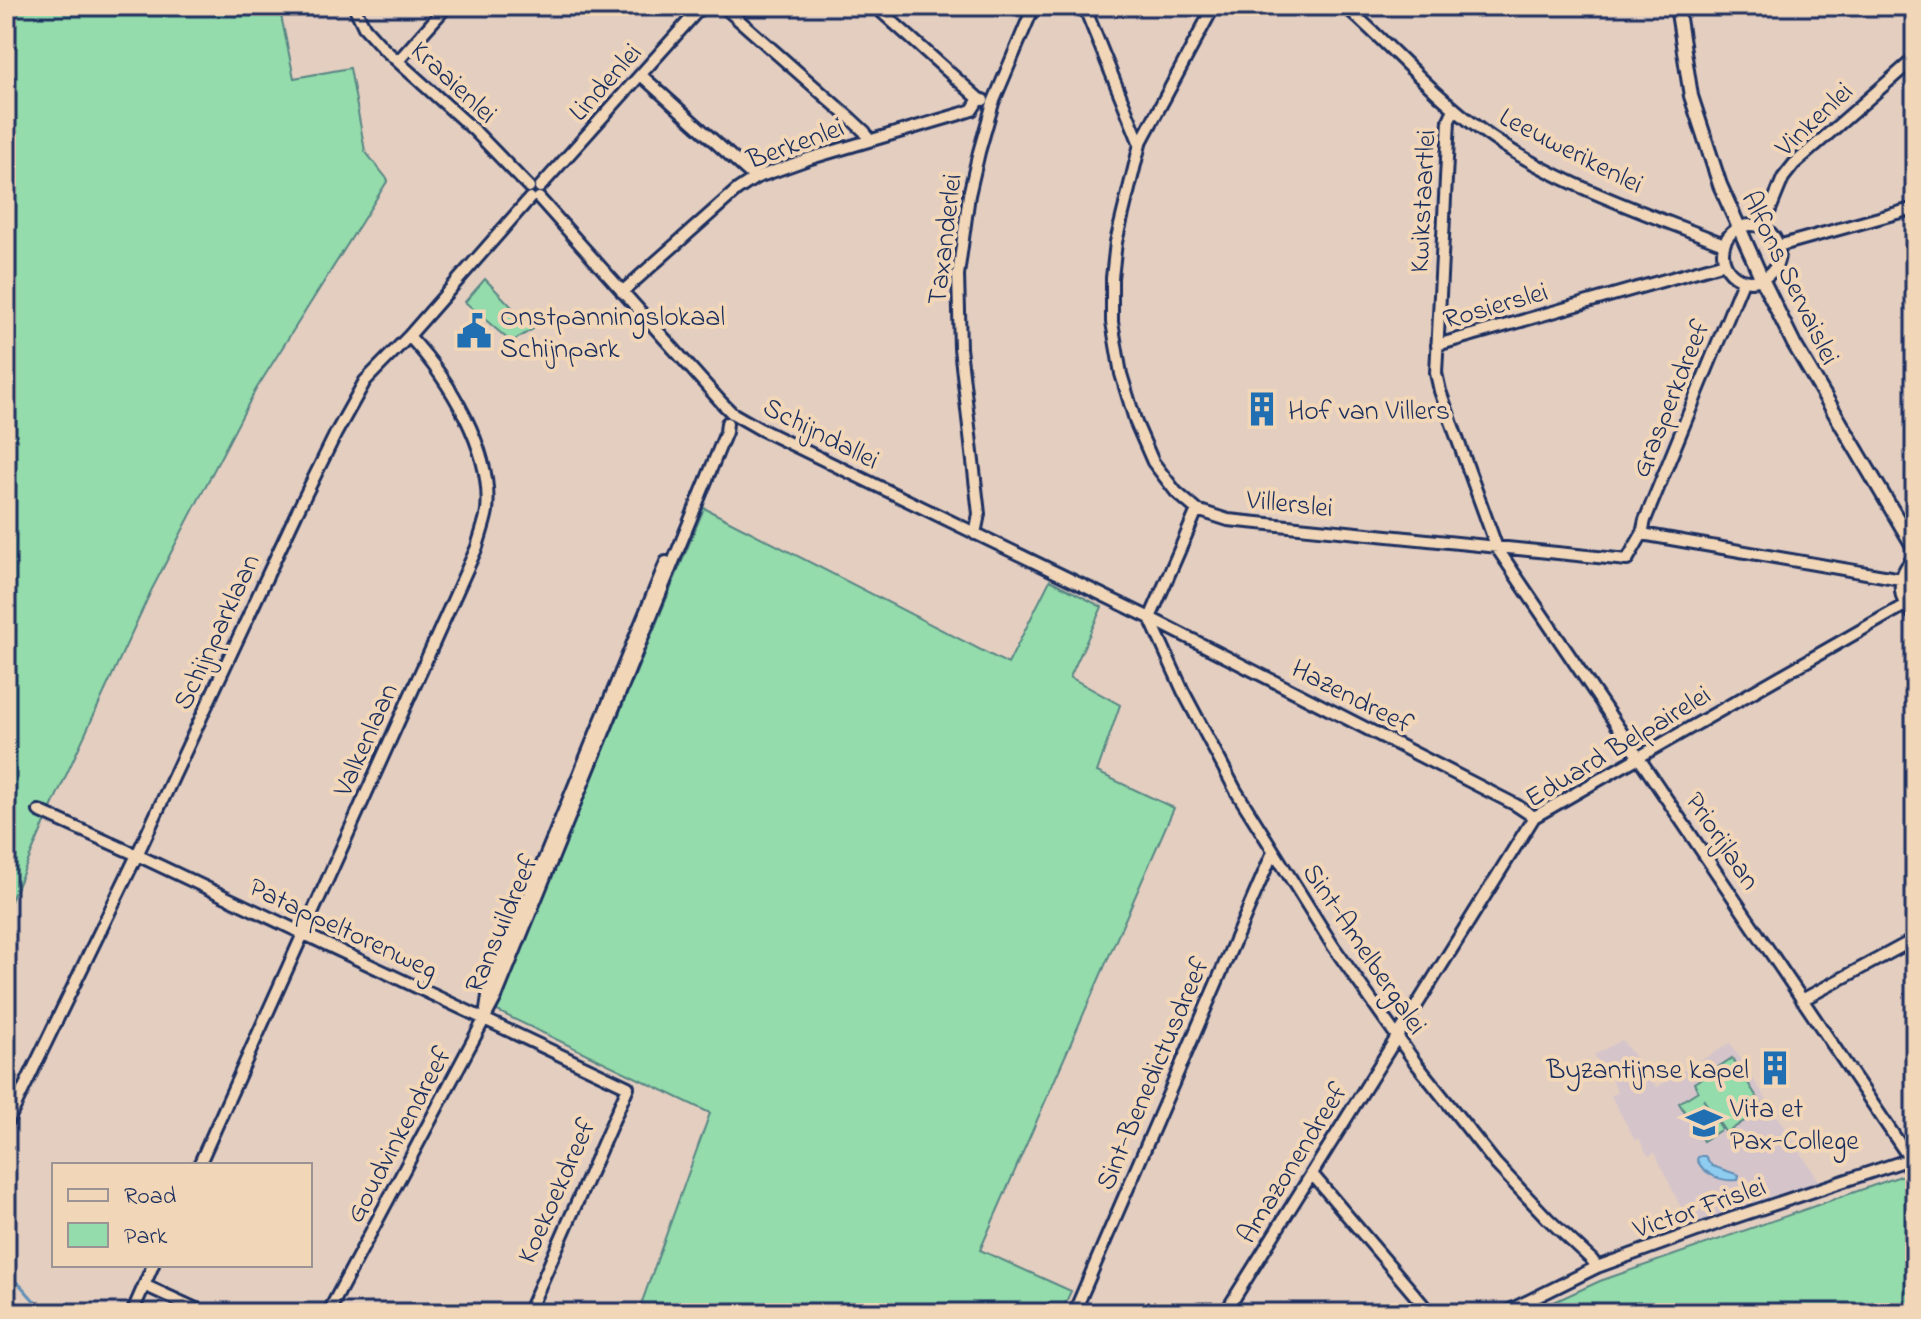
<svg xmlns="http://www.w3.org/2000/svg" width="1921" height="1319" viewBox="0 0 1921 1319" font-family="'Indie Flower',sans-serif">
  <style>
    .built { fill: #d5c5ca }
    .green { fill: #94dcab; stroke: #588684; stroke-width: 2 }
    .water { fill: #8fcdf0; stroke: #618eb6; stroke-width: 2 }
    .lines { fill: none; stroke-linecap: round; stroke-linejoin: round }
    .stream { stroke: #618eb6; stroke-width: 3 }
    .minor-casing { stroke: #1b2f5e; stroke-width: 16 }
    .tertiary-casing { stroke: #1b2f5e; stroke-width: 18 }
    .minor { stroke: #f1d6b8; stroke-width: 10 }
    .tertiary { stroke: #f1d6b8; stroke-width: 12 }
    .labels { text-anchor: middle; stroke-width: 8; stroke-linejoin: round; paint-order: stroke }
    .street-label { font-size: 28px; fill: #1b2f5e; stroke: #f1d6b8 }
    .poi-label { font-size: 28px; fill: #1b2f5e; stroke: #f1d6b8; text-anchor: start }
  </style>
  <rect width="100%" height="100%" fill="#e4cec0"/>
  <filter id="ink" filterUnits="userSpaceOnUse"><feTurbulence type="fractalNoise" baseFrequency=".0125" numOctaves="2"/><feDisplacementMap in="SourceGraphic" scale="16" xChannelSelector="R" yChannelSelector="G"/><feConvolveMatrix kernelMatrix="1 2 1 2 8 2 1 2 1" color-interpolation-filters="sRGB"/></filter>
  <g filter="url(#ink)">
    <path class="built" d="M1622,1040L1657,1087L1730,1043L1819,1181L1689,1225L1655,1153L1648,1156L1639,1138L1635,1140L1611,1096L1618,1092L1610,1076L1603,1079L1601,1075L1604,1072L1594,1055Z"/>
    <path class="green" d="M6,6H279L294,78L350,68L365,151L388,180L255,391L151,591L52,806L6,912Z
      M485,279L533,329L511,342L465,302Z
      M704,508L1008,664L1050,580L1102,607L1070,677L1120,705L1097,772L1174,808L980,1250L1071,1291L1061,1313H638L710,1113L493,1009L597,767Z
      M1732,1058L1764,1108L1726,1133L1703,1099L1722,1129L1703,1141L1679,1103L1698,1091L1694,1083Z
      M1915,1171V1313H1530L1600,1281Z"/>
    <path class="water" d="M1701,1156H1705L1712,1166L1739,1175L1738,1180C1722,1182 1704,1175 1697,1160L1698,1157Z"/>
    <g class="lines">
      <path class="stream" d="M6,1274L21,1286L45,1313"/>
      <g class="minor-casing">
        <path id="minor" d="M354,6L364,27L383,48L474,130L529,187
          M723,6L851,119L865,132L869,141
          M875,6L979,99L983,100
          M1084,6L1140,144
          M1214,6L1140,144L1116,242L1112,278V322L1121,374L1136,423L1153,462L1176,492L1197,510L1228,520L1627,560L1642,534L1901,579
          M1345,6C1391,46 1432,94 1481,130C1551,182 1643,212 1724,244
          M398,61L447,6
          M642,76L755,178
          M1454,109L1449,120L1436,373L1440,391L1497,548L1910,1159
          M540,187L702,6
          M539,198L722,403L732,413L760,429L1150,618L1516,805L1534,817
          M1723 253a28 28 0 1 1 56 0a28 28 0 1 1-56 0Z
          M1763,227L1783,178L1794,164L1915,58
          M1778,246L1915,208
          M622,292L737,190L755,178L811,158L960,114L972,110L979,99
          M1437,345L1725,263
          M975,534L979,514L960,348L958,275L969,195L979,152L993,103L1034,6
          M1642,534L1645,520L1743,281
          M1915,557C1896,574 1896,599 1915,616
          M1150,618L1183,691L1236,791L1333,946L1415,1062L1496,1164L1548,1219L1592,1260L1597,1267
          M1150,618L1197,510
          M39,811L137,855L628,1087L528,1313
          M1802,1000L1915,939
          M486,1010L488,996L666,562
          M6,1125L137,855L297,512L336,433L365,381L409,336L530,198
          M199,1165L477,547C480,536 485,523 487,511C493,451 449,379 409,336
          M1312,1174L1430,1313
          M144,1285L205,1313
          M132,1313L153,1265
          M328,1313L496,997L726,432L727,423
          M1074,1313L1273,852
          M1225,1313L1534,817L1905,605
          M1504,1313L1597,1267L1730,1219L1913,1158"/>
      </g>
      <g class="tertiary-casing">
        <path id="tertiary" d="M1677,6L1691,96L1720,185L1762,279L1794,344L1915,549"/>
      </g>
      <use href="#minor" class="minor"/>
      <use href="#tertiary" class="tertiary"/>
    </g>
  </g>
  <defs>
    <g id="civic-bare" transform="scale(2.76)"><path d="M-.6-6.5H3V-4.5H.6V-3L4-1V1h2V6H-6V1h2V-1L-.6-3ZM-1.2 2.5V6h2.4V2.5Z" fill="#1f6fb2" stroke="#f1d6b8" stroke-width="2.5" paint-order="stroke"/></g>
    <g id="building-bare" transform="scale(2.76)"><path d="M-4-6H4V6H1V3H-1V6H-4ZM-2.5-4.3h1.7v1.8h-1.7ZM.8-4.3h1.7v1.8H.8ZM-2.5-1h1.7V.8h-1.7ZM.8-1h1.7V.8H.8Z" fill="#1f6fb2" stroke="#f1d6b8" stroke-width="2.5" paint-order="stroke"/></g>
    <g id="school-bare" transform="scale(2.76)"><path d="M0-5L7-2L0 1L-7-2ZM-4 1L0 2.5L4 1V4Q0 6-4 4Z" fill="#1f6fb2" stroke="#f1d6b8" stroke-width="2.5" paint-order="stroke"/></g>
  </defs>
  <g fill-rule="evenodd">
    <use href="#civic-bare" x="474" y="331"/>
    <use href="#building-bare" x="1262" y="409"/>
    <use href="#building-bare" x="1775" y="1068"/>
    <use href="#school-bare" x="1704" y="1123"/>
  </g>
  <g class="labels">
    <g class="street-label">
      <text transform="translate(455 81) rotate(43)" y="10">Kraaienlei</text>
      <text transform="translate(604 81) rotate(-48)" y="10">Lindenlei</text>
      <text transform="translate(1813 118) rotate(-43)" y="10">Vinkenlei</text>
      <text transform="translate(795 142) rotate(-20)" y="10">Berkenlei</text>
      <text transform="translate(1572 149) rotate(27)" y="10">Leeuwerikenlei</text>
      <text transform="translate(1421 201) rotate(-87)" y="10">Kwikstaartlei</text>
      <text transform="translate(943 239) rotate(-83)" y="10">Taxanderlei</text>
      <text transform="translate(1792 277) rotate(64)" y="10">Alfons Servaislei</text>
      <text transform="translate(1495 304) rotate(-16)" y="10">Rosierslei</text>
      <text transform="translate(1669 398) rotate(-68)" y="10">Grasperkdreef</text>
      <text transform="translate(822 432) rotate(27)" y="10">Schijndallei</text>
      <text transform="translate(1290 502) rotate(6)" y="10">Villerslei</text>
      <text transform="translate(215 631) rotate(-65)" y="10">Schijnparklaan</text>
      <text transform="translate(1353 695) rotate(27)" y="10">Hazendreef</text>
      <text transform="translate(364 739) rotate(-66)" y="10">Valkenlaan</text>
      <text transform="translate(1617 745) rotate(-31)" y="10">Eduard Belpairelei</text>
      <text transform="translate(1724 840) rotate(56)" y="10">Priorijlaan</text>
      <text transform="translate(500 923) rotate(-67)" y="10">Ransuildreef</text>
      <text transform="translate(344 927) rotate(25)" y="10">Patappeltorenweg</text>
      <text transform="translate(1366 948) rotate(56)" y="10">Sint-Amelbergalei</text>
      <text transform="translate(1151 1073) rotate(-67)" y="10">Sint-Benedictusdreef</text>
      <text transform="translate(397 1134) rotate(-62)" y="10">Goudvinkendreef</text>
      <text transform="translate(1291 1162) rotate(-58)" y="10">Amazonendreef</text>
      <text transform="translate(555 1190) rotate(-66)" y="10">Koekoekdreef</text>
      <text transform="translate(1699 1206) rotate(-19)" y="10">Victor Frislei</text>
    </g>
    <g class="poi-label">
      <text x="500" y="325">Onstpanningslokaal<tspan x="500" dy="32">Schijnpark</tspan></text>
      <text x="1288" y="419">Hof van Villers</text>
      <text x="1749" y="1078" text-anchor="end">Byzantijnse kapel</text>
      <text x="1730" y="1117">Vita et<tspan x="1730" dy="32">Pax-College</tspan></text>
    </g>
  </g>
  <rect width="1921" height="1319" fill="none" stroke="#f1d6b8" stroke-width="32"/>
  <rect x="16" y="16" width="1889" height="1287" fill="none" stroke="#1b2f5e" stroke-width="3" filter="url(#ink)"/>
  <rect x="52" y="1163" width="260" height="104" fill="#f1d6b8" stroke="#9b9394" stroke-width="2"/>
  <rect x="68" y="1189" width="40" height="12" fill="#f1d6b8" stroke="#9b9394" stroke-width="2"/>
  <text x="124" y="1203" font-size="24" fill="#1b2f5e">Road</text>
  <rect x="68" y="1223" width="40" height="24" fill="#94dcab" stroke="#9b9394" stroke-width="2"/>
  <text x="124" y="1243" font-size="24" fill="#1b2f5e">Park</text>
</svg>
